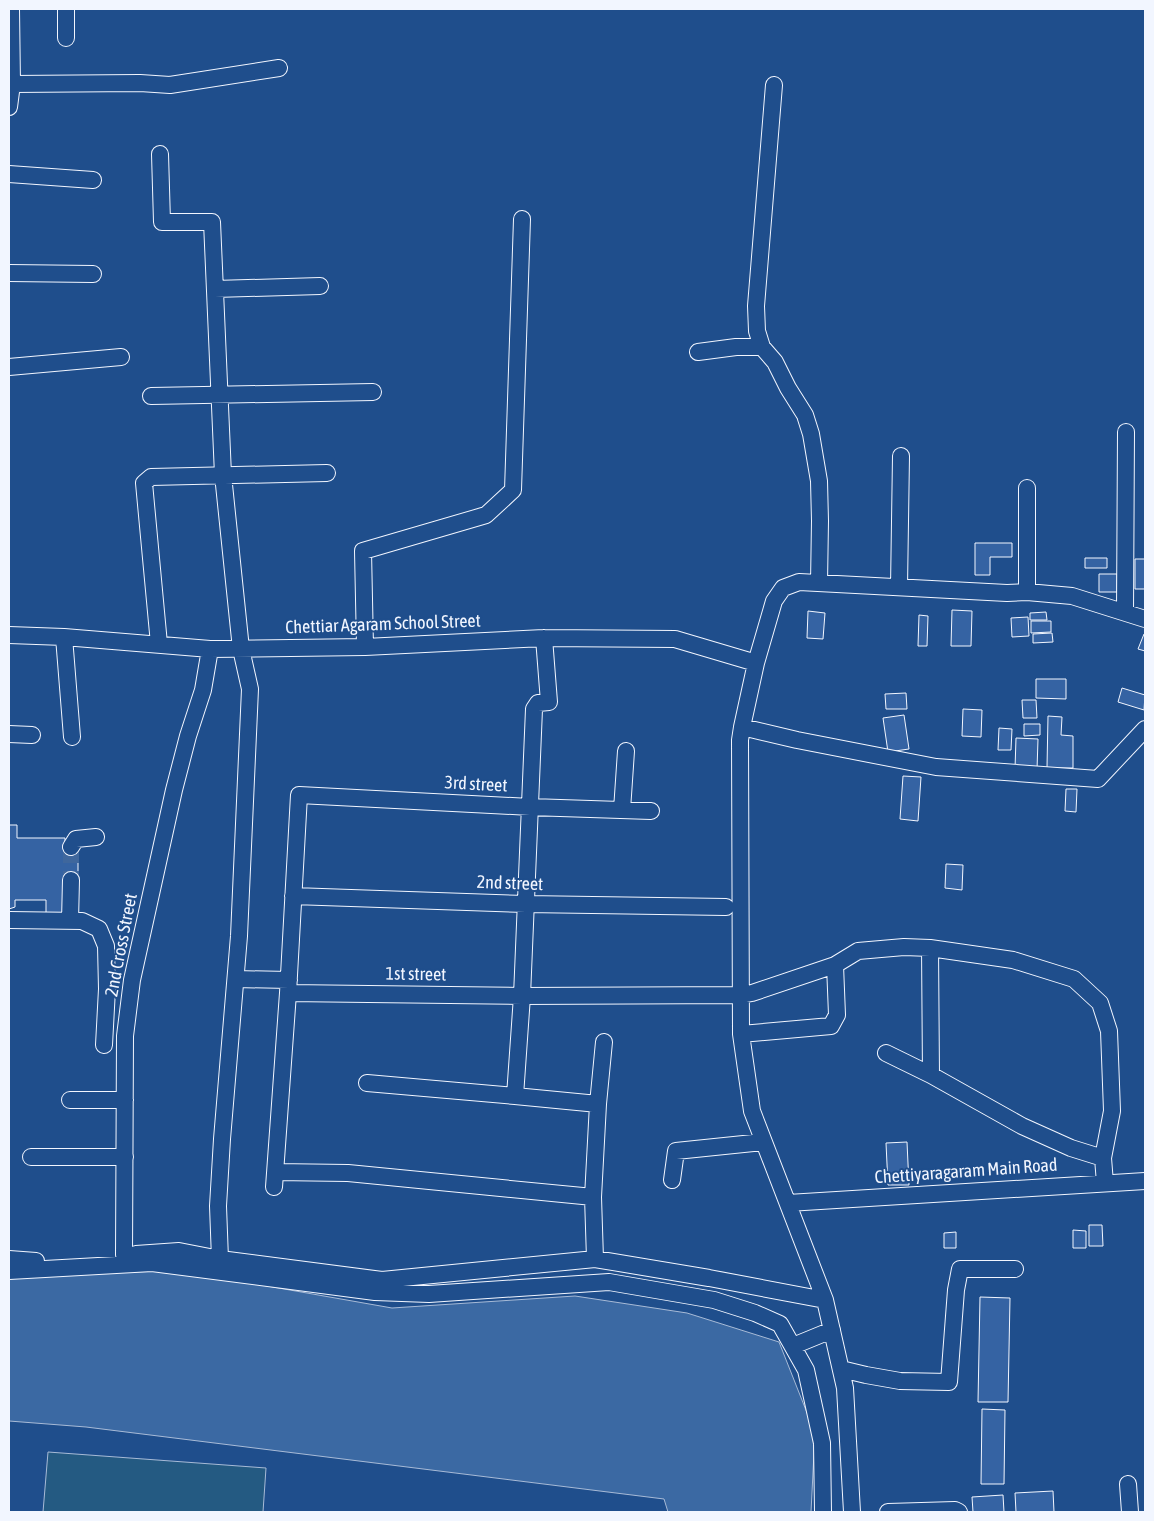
<svg xmlns="http://www.w3.org/2000/svg" width="1154" height="1521" viewBox="0 0 1154 1521" font-family="'Asap Condensed',sans-serif">
  <style>
    .green { fill: #245a82; stroke: #a8bbd7 }
    .water { fill: #3b69a3; stroke: #a8bbd7 }
    .building { fill: #3563a3; stroke: #f2f6ff }
    .lines { fill: none; stroke-linecap: round; stroke-linejoin: round }
    .minor-tunnel { stroke: #3f679d; stroke-width: 16; stroke-dasharray: 16 8; stroke-linecap: butt }
    .minor-casing { stroke: #f2f6ff; stroke-width: 18 }
    .minor { stroke: #1f4e8c; stroke-width: 16 }
    .labels { text-anchor: middle; stroke-width: 4; stroke-linejoin: round; paint-order: stroke }
    .street-label { font-size: 18px; fill: #f2f6ff; stroke: #1f4e8c }
  </style>
  <rect width="100%" height="100%" fill="#1f4e8c"/>
  <path class="green" d="M48,1452L266,1468L263,1512H43Z"/>
  <path class="water" d="M182,1271L392,1308L575,1296L687,1313L779,1342L815,1433L811,1512H668L664,1499L86,1427L9,1421V1274Z"/>
  <path class="building" d="M975,543H1012V557H990V575H975Z
    M1085,558H1107V568H1085Z
    M1135,559H1145V589H1135Z
    M1099,574H1117V592H1099Z
    M952,610L972,611L971,646H951Z
    M808,611L825,613L823,639L807,638Z
    M1046,612L1047,620H1030V613Z
    M919,615L928,616L927,646H918Z
    M1028,617L1029,636L1012,637L1011,618Z
    M1031,621H1051V632L1031,633Z
    M1052,633L1053,642L1033,643V634Z
    M1144,634L1145,635V651L1138,649Z
    M1036,679H1066V699L1036,698Z
    M1122,688L1145,695L1144,710L1118,702Z
    M906,693L907,709H886L885,694Z
    M1022,700H1036L1037,718H1023Z
    M963,709L982,710L981,737L962,736Z
    M904,715L909,749L888,752L883,718Z
    M1048,716L1062,717L1061,735L1073,736V768H1047Z
    M1024,724H1040V735L1024,736Z
    M999,728L1012,729L1011,750H998Z
    M1016,738L1038,739L1037,770L1015,769Z
    M903,776L921,777L918,821L900,819Z
    M1066,789H1077L1076,812L1065,811Z
    M9,825H17V838H65V853H78V877L66,916H46V900H15V907L9,909Z
    M946,864L963,865L962,890L945,888Z
    M907,1142L909,1185H888L886,1143Z
    M1089,1225H1102L1103,1246H1089Z
    M1073,1230L1086,1231V1248H1073Z
    M956,1232V1248H944V1233Z
    M980,1297L1010,1298L1008,1402H978Z
    M982,1409L1005,1410L1004,1484H981Z
    M1053,1491L1054,1512H1016L1015,1493Z
    M1003,1495L1004,1512H973L972,1497Z"/>
  <g class="lines">
    <path class="minor-tunnel" d="M71,847V880"/>
    <g class="minor-casing">
      <path id="minor" d="M66,38V9
        M12,84L140,83L170,85L279,68
        M9,107L12,84L11,9
        M160,154L162,222H212L223,475L241,649L250,689L239,936L222,1139L218,1206L220,1259
        M9,174L93,180
        M9,273L93,274
        M215,289L320,286
        M762,347L757,331L756,306L774,85
        M698,352L736,347H762L775,362L788,388L805,415L811,434L819,481L820,521L819,583
        M9,367L121,357
        M151,396L373,392
        M1027,488V592
        M899,587L901,456
        M1125,612L1126,432
        M9,635L64,637L210,649L365,647L544,638L675,639L756,663
        M64,637L72,737
        M544,638L549,702L538,703L534,709L522,996L515,1096L598,1104L593,1197L595,1259
        M159,644L144,483L151,477L327,473
        M365,647L363,551L486,515L513,490L522,219
        M742,727L797,740L936,767L1098,779L1145,729
        M9,734L32,735
        M622,810L626,751
        M651,811L530,807L299,795L288,993L522,996L741,995L752,993L835,965L837,1015L831,1026L741,1034
        M71,847L76,839L96,837
        M293,896L526,904L726,907
        M9,920L82,921L99,929L106,946L107,989L104,1045
        M70,921L71,880
        M930,948L931,1075L1022,1126L1071,1148L1103,1158L1105,1183
        M835,965L858,951L904,947L930,948L1013,960L1074,979L1100,1003L1109,1031L1112,1111L1103,1158
        M236,979L289,980
        M886,1053L931,1075
        M367,1083L515,1096
        M70,1100H125
        M598,1104L604,1042
        M31,1157H125
        M275,1172L348,1173L593,1197
        M672,1180L676,1151L763,1142
        M274,1187L288,993
        M788,1203L1145,1181
        M136,1254L179,1251L220,1259L382,1280L595,1259L709,1278L825,1300
        M124,1255L125,1036L132,980L174,790L188,736L203,690L210,649
        M9,1259L36,1261
        M9,1271L152,1263L375,1292L429,1294L609,1282L714,1300L755,1313L780,1324L806,1370L822,1443L823,1512
        M793,1346L832,1330
        M841,1369L866,1375L900,1381L949,1382L956,1290L960,1269H1015
        M1128,1484L1130,1512
        M852,1512L845,1388L825,1300L752,1111L741,1034L740,740L742,727L756,663L774,601L783,588L799,582L1007,593L1027,592L1072,596L1145,619
        M888,1512L955,1510L959,1512"/>
    </g>
    <use href="#minor" class="minor"/>
  </g>
  <g class="labels">
    <g class="street-label">
      <text transform="translate(383 624) rotate(-2)" y="6">Chettiar Agaram School Street</text>
      <text transform="translate(476 784) rotate(3)" y="6">3rd street</text>
      <text transform="translate(510 883) rotate(2)" y="6">2nd street</text>
      <text transform="translate(121 945) rotate(-79)" y="6">2nd Cross Street</text>
      <text transform="translate(416 974) rotate(1)" y="6">1st street</text>
      <text transform="translate(966 1171) rotate(-4)" y="6">Chettiyaragaram Main Road</text>
    </g>
  </g>
  <rect width="1154" height="1521" fill="none" stroke="#f2f6ff" stroke-width="20"/>
</svg>
